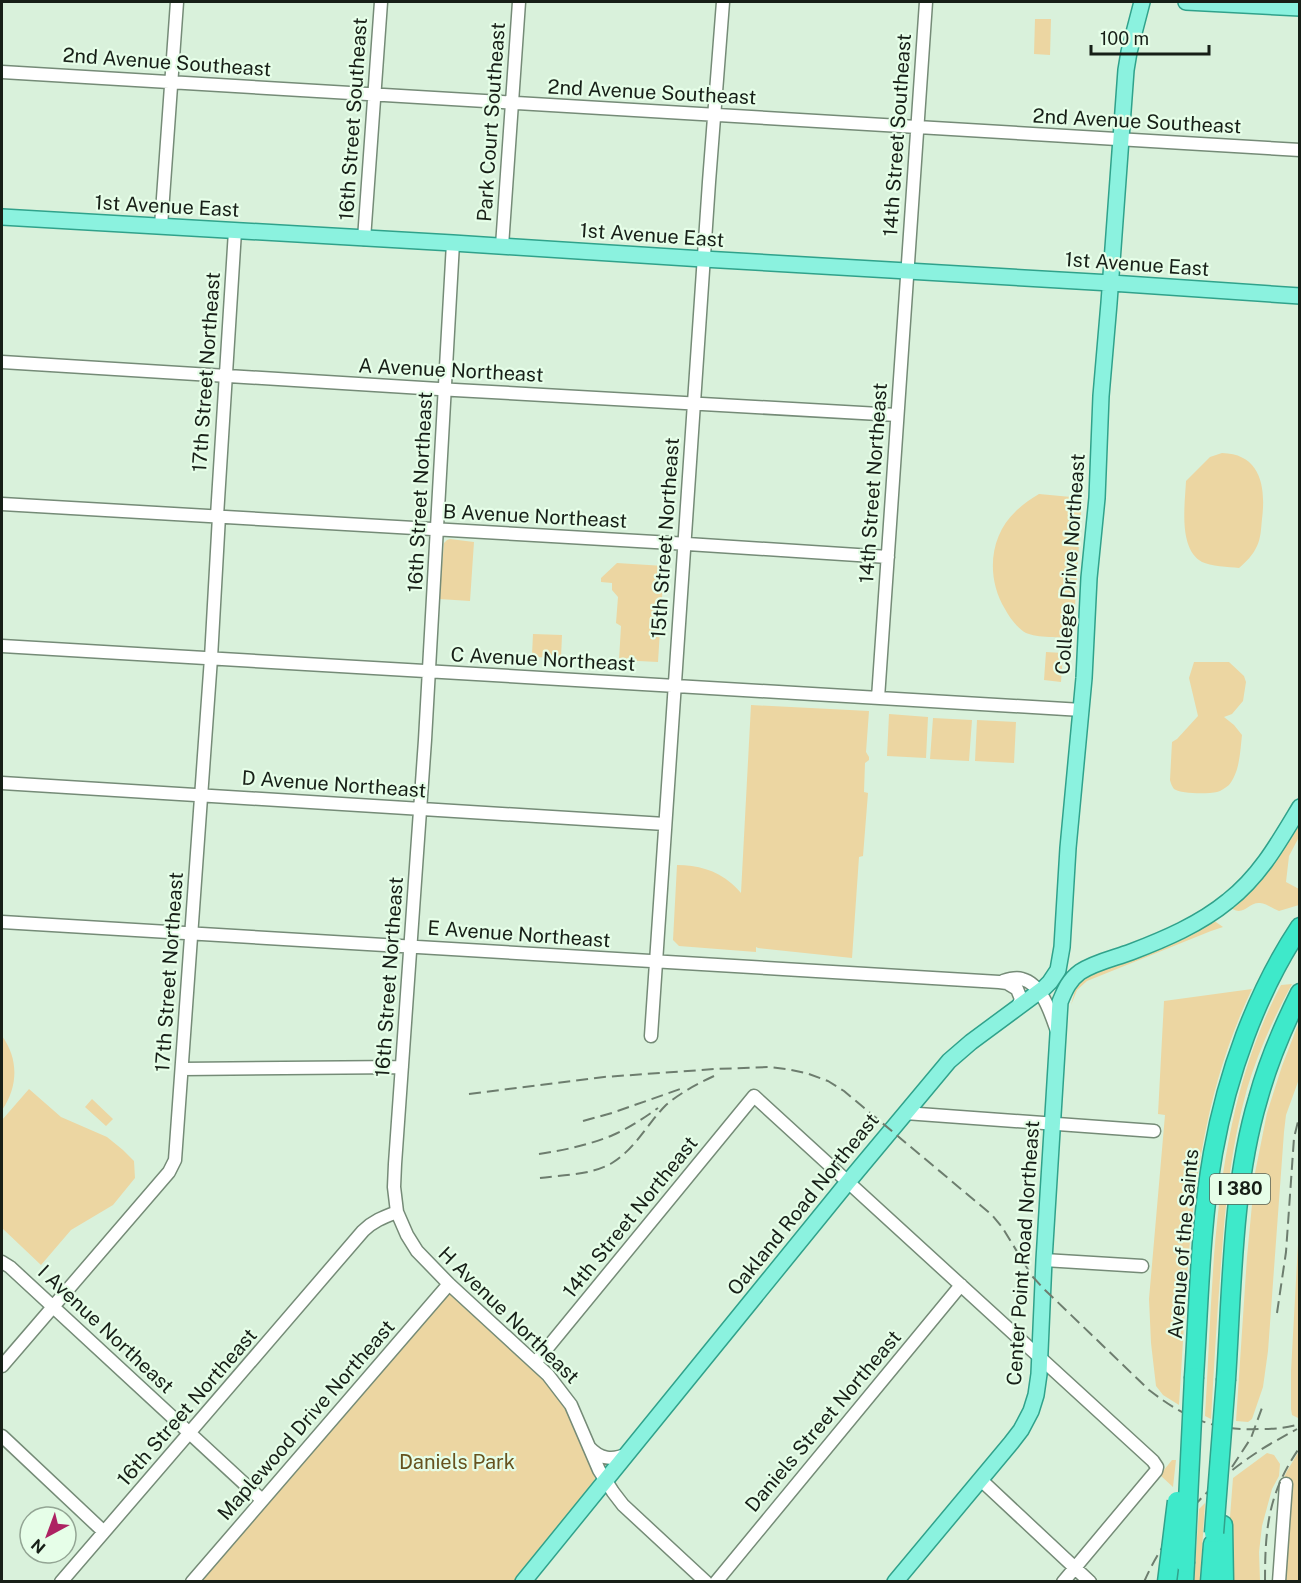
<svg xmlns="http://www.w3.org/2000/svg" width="1301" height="1583" viewBox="0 0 1301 1583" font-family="'Public Sans',sans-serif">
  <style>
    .green { fill: #ecd6a2 }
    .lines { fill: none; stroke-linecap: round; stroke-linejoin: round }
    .minor-casing { stroke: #758b77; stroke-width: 15 }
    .major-casing { stroke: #30a28b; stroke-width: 18 }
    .highway-casing { stroke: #30a28b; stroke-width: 21 }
    .minor { stroke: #fff; stroke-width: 12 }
    .major { stroke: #8bf2df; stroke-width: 15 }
    .highway { stroke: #3ee9ca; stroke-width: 18 }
    .rail { stroke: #6d7d6e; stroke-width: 2; stroke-dasharray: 12 6; stroke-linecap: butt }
    .highway-bridge-casing { stroke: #30a28b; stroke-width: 21; stroke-linecap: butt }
    .highway-bridge { stroke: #3ee9ca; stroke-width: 18 }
    .labels { text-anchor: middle; stroke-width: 4.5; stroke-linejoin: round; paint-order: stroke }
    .shield { fill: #e6fee8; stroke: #556256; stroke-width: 1.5 }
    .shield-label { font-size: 18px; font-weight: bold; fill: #171f17 }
    .street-label { font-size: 20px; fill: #171f17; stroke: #e6fee8 }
    .park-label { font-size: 20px; fill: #67531f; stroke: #e6fee8 }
  </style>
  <rect width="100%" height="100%" fill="#d9f1db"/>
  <path class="green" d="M1035,19H1051L1050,55L1034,54Z
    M1222,453C1261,454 1266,487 1262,519C1261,528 1261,538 1257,546C1253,555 1246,562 1239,568C1229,567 1210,566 1202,562C1178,549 1185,504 1186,481L1210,457Z
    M1039,494L1082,498L1073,638C1061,637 1037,638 1026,633C1018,629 1009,617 1005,609C986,578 989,536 1016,511C1023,504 1031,499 1039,494Z
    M450,539L474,542L470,601L439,599L444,543L447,540Z
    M617,563L664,566L658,662L619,660L621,626L616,623L618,597L612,590V583L601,582V578Z
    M533,634L562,635L561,658L533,657L532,655Z
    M1046,652L1063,653L1061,682L1044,680Z
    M1194,662H1229L1244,676L1246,682L1243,701L1232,714L1224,717L1234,725L1242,735C1240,752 1240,771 1229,785C1225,788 1221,791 1217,792C1208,794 1181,794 1174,789C1172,786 1171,784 1170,780L1172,742L1177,739L1198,716L1189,678Z
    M751,705L869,711L866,752L869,757V760L865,763L864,792L868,793L863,856L859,857L852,958L758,948L756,947V952L679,946L673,940L677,865C697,865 716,870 731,883C735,886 738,890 741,893Z
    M889,714L928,717L926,758L887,756Z
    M933,718L972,720L969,761L930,759Z
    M977,720L1016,722L1014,763L975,761Z
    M1299,822V837L1289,856L1286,882L1299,889V905L1279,911C1273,909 1266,903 1260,903C1248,902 1244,917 1231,908L1266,874L1275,862Z
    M1213,920L1223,927L1211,931L1087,981L1077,990L1071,1005L1075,990L1073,988L1082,979L1092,973L1167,946Z
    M1292,984C1274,1017 1258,1052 1247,1089C1231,1146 1225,1205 1221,1264C1217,1316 1214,1367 1211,1419L1205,1416C1214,1271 1211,1117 1281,985Z
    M1252,989C1188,1123 1189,1261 1179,1405L1163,1395L1156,1386L1151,1343L1149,1299L1165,1115L1158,1114L1164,1001Z
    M1299,1022V1079L1286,1115L1284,1132L1268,1351L1263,1387L1252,1419L1248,1422L1236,1421L1247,1257L1255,1173L1267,1113L1282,1066Z
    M2,1036C19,1059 18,1087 2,1110Z
    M29,1089L61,1117L107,1137L123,1150L134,1161L135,1178L113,1205L71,1230L41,1265L2,1228V1120Z
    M92,1099L113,1119L106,1126L85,1107Z
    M1299,1226L1300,1417L1298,1418L1292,1415L1291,1409V1371Z
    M449,1294L454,1296L539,1375L564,1406L572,1420L595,1478L593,1485L515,1581L197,1582L444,1297Z
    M1299,1451V1581H1285L1281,1484L1287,1471Z
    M1267,1453L1274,1455L1280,1464L1279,1476L1272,1489L1262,1526L1259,1552L1260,1581L1229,1582L1230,1517L1233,1478Z
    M1172,1460H1176L1173,1487L1160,1475Z
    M1205,1503L1200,1581H1194L1199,1509Z"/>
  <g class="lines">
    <g class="minor-casing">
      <path id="minor" d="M2,72L1300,150
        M161,226L177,2
        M364,239L381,2
        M453,243L425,740L395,1164L394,1187L397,1212L407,1235L417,1251L449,1284L548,1375L571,1405L599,1470L613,1492L623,1505L706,1582
        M502,246L519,2
        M2,362L455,390L897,415
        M2,504L672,543L888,557
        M217,516L235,231
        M2,646L1082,710
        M878,698L926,2
        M2,783L665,824
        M2,922L999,982L1007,983L1017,989L1021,999L1017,1009
        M1003,981C1009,979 1016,977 1022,979C1042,984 1051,1014 1057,1031
        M651,1036L709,182L723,2
        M182,1069L402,1067
        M905,1113L1154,1131
        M1044,1260L1142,1266
        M2,1262L10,1267L262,1500
        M535,1363L754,1096L1153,1461L1157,1467L1156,1471L1063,1582
        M2,1366L169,1172L175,1160L211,658L219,516
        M2,1436L104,1532
        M589,1447C600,1459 612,1461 627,1454
        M981,1480L1090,1582
        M61,1582L363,1231C373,1221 384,1217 397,1212
        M192,1582L449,1284
        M716,1582L961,1285
        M1279,1582L1286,1484"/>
    </g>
    <g class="major-casing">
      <path id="major" d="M1186,2L1300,8
        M2,217L453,243L703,259L1111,283L1300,296
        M523,1582L848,1182L949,1061L971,1042L1044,988L1050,982L1058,970L1062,947L1068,848L1084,678L1089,578L1097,498L1101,396L1109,303L1126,70L1129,52L1142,2
        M895,1582L1011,1443L1021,1430L1031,1411L1036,1395L1039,1374L1044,1260L1060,1002C1065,990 1069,980 1080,972C1095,962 1115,958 1131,952C1165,939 1200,924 1228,901C1260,876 1279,842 1300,807"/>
    </g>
    <g class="highway-casing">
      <path id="highway" d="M1194,1377C1199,1302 1200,1227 1213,1153C1227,1075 1256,993 1300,927
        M1226,1379C1232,1288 1232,1186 1258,1099C1268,1062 1283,1027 1300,993
        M1223,1525L1224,1582
        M1184,1582L1185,1563
        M1210,1582L1213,1544"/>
    </g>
    <use href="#minor" class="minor"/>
    <use href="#major" class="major"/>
    <use href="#highway" class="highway"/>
    <path class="rail" d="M469,1094L604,1077L715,1069L769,1067L786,1069L806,1073L828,1081L844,1091L992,1215L1002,1227L1032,1276L1044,1289L1149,1390C1187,1419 1214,1431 1262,1429C1275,1429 1287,1428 1300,1424
      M583,1121L612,1113L683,1088
      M539,1154C565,1150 589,1145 613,1135C629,1128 644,1118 658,1108
      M540,1178C563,1175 592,1175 612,1163C635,1149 648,1123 666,1105C680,1093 697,1084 714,1076
      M1277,1313L1286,1252L1294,1138L1300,1113
      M1232,1467L1251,1438L1263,1405
      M1144,1582C1167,1529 1209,1484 1256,1453C1269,1444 1283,1437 1297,1429
      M1265,1582C1265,1528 1268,1493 1300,1447"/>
    <g class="highway-bridge-casing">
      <path id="highway-bridge" d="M1214,1533L1226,1379
        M1185,1563L1194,1377
        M1167,1582L1177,1501"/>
    </g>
    <use href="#highway-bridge" class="highway-bridge"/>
  </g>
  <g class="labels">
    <rect class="shield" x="1210" y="1174" width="60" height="30" rx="4.5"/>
    <g class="shield-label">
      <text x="1240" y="1195">I 380</text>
    </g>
    <g class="street-label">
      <text transform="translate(167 62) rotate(4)" y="7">2nd Avenue Southeast</text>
      <text transform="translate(652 92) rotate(3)" y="7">2nd Avenue Southeast</text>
      <text transform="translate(353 119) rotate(-86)" y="7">16th Street Southeast</text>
      <text transform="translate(1137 121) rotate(3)" y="7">2nd Avenue Southeast</text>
      <text transform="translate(491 122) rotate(-86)" y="7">Park Court Southeast</text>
      <text transform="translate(897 135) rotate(-86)" y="7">14th Street Southeast</text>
      <text transform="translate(167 206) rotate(3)" y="7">1st Avenue East</text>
      <text transform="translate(652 235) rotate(4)" y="7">1st Avenue East</text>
      <text transform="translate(1137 264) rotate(4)" y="7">1st Avenue East</text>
      <text transform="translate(451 370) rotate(3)" y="7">A Avenue Northeast</text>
      <text transform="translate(206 372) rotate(-86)" y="7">17th Street Northeast</text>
      <text transform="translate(873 483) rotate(-86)" y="7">14th Street Northeast</text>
      <text transform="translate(420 492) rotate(-87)" y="7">16th Street Northeast</text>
      <text transform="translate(535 516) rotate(3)" y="7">B Avenue Northeast</text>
      <text transform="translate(665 538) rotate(-86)" y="7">15th Street Northeast</text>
      <text transform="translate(1070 564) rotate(-86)" y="7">College Drive Northeast</text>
      <text transform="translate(543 659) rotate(3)" y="7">C Avenue Northeast</text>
      <text transform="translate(334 784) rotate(4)" y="7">D Avenue Northeast</text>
      <text transform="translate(519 934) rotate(4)" y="7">E Avenue Northeast</text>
      <text transform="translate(169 972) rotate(-86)" y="7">17th Street Northeast</text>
      <text transform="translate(389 977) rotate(-86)" y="7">16th Street Northeast</text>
      <text transform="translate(803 1204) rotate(-51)" y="7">Oakland Road Northeast</text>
      <text transform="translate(630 1217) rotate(-51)" y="7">14th Street Northeast</text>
      <text transform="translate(1183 1244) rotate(-85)" y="7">Avenue of the Saints</text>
      <text transform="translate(1023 1253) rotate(-86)" y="7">Center Point Road Northeast</text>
      <text transform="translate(509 1315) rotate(44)" y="7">H Avenue Northeast</text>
      <text transform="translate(106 1329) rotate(43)" y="7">I Avenue Northeast</text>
      <text transform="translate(187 1407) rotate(-49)" y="7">16th Street Northeast</text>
      <text transform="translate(306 1420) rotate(-49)" y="7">Maplewood Drive Northeast</text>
      <text transform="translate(823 1421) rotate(-50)" y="7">Daniels Street Northeast</text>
    </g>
    <g class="park-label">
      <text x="457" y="1469">Daniels Park</text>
    </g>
  </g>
  <rect width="1301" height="1583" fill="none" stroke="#171f17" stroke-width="6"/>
  <g transform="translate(48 1535) rotate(221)"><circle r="28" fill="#e6fee8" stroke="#93a594" stroke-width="1.5"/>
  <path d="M0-4.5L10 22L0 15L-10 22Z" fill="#ad2262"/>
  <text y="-9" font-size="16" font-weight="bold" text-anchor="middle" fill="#171f17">N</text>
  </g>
  <path d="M1091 45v9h118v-9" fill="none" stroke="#171f17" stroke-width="3"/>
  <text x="1100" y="45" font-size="18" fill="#171f17" stroke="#e6fee8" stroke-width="4.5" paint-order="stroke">100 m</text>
</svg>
